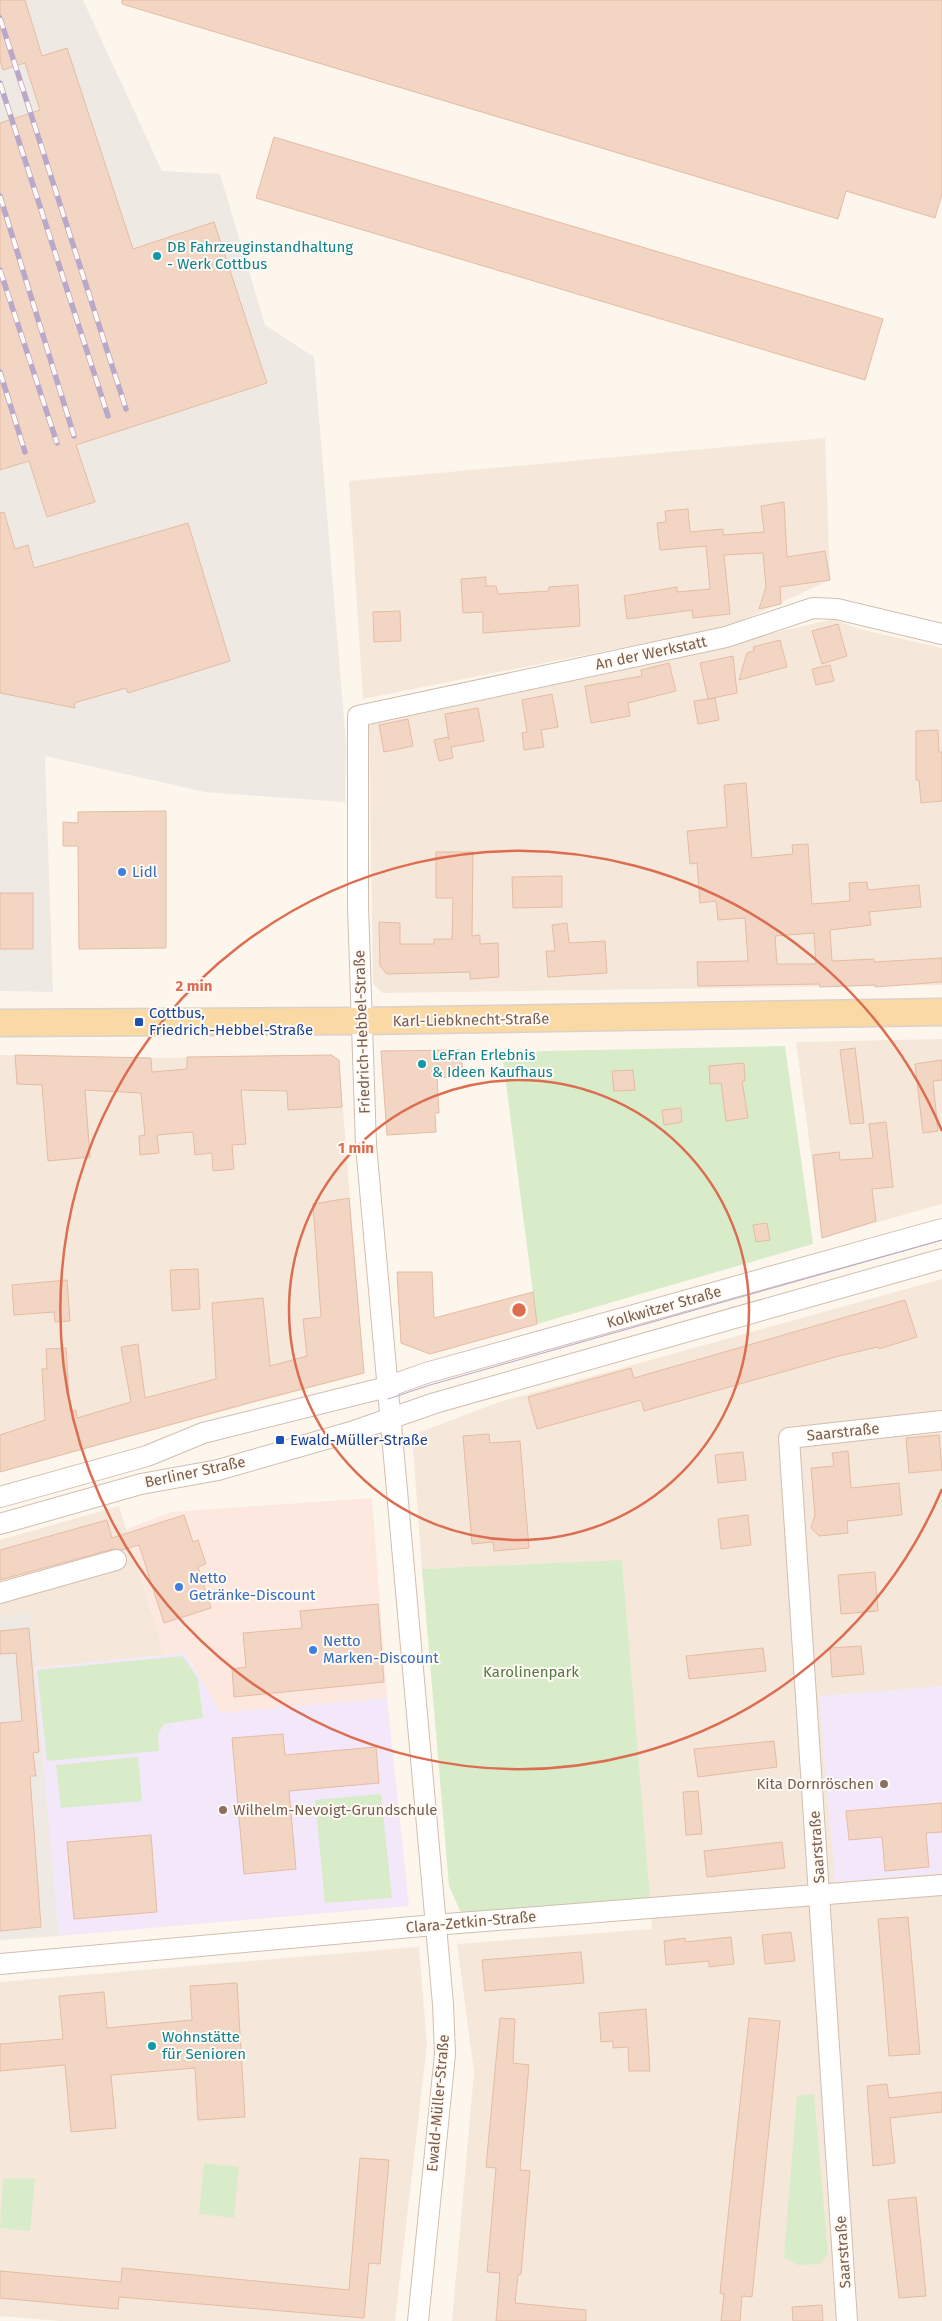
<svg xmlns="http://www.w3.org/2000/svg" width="942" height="2321" viewBox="0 0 942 2321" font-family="'Fira Sans',sans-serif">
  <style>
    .residential { fill: #f5e8da }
    .commercial { fill: #fde8e0 }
    .industrial { fill: #efe9e4 }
    .education { fill: #f3e8fa }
    .green { fill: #d8ecc9 }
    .building { fill: #f3d5c3; stroke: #e6bba3; fill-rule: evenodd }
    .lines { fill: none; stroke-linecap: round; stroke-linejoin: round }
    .minor-casing { stroke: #d1beb0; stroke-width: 22 }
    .major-casing { stroke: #dad1cd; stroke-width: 29 }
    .minor { stroke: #fff; stroke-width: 20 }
    .major { stroke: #fbd9a5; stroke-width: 26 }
    .tram { stroke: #b9a8c9; stroke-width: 1 }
    .rail-casing { stroke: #b9a8c9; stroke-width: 5.5 }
    .rail { stroke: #fffaf3; stroke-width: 4; stroke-dasharray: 11; stroke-linecap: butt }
    .ring { fill: none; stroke: #dc6d51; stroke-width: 2.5 }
    .culture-dot { fill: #0f9aa8; stroke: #fffaf3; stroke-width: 2 }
    .shop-dot { fill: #3f7fe0; stroke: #fffaf3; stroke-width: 2 }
    .transit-dot { fill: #1a4fb4; stroke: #fffaf3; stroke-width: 2 }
    .education-dot { fill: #8d6e63; stroke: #fffaf3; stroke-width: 2 }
    .labels { text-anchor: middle; stroke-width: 4; stroke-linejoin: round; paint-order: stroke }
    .culture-label { font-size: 15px; fill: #0d838f; stroke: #fffaf3; text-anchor: start }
    .street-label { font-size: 15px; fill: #7a5c4d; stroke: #fffaf3 }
    .shop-label { font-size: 15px; fill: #366cbe; stroke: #fffaf3; text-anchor: start }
    .transit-label { font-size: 15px; fill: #164399; stroke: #fffaf3; text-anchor: start }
    .park-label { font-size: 15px; fill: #537a41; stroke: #fffaf3 }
    .education-label { font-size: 15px; fill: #785e54; stroke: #fffaf3; text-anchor: end }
    .centre { fill: #dc6d51; stroke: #fffaf3; stroke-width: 2.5 }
    .ring-label { font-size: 15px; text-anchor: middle; font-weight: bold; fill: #dc6d51; stroke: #fffaf3; stroke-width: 4; stroke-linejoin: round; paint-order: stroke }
  </style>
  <rect width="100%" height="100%" fill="#fdf6ec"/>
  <path class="residential" d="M825,438L830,580L731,626L363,699L349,481Z
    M833,619L859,629L942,648V985L383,993L373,984L369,726L375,718L696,651Z
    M942,1039V1204L822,1238L796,1042Z
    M0,1055L151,1058L331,1055L339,1060L364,1373L0,1472Z
    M942,1279V2321H452L474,2072L457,1944L652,1929L622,1561L422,1569L412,1435L499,1402Z
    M119,1506L165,1655L35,1668L30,1611L0,1619V1540Z
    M419,1947L427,2045L395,2321H59L0,2316V1982Z"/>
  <path class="commercial" d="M372,1498L387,1698L221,1713L185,1653L165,1655L127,1529L171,1512Z"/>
  <path class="industrial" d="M0,0H83L162,171L220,174L265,325L314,357L346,744L345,802L205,792L45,756L53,992L0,991Z
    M31,1611L59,1936L0,1940V1619Z"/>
  <path class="education" d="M185,1653L221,1713L387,1698L409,1906L59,1936L35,1668Z
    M942,1686V1873L835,1882L819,1696Z"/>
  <path class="green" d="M785,1046L813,1244L537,1324L502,1052Z
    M622,1560L650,1898L462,1915L449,1886L422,1569Z
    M183,1656L198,1679L203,1718L164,1724L158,1734L159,1751L47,1761L37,1670Z
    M138,1757L142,1801L61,1808L56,1765Z
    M381,1794L392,1898L325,1903L315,1800Z
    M814,2094L828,2254L820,2264L797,2265L784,2257L797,2096Z
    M204,2163L239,2167L234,2218L199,2214Z
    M35,2178L30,2231L0,2228L3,2179Z"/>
  <path class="building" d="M0,0H25L42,56L67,48L133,249L214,222L267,383L76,445L95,502L47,517L29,461L0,470V123L40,110L25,63L3,70L0,60Z
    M122,0H942V194L935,218L846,191L838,219L122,4Z
    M274,137L883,319L865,380L256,198Z
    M784,502L787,557L825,551L830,580L780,587L781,604L759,609L766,587L763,553L724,555L730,614L693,618L692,610L627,619L624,596L677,587V592L710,589L706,546L660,550L657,523L666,522L665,511L688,509L690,532L723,529V535L764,532L761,506Z
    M4,512L15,549L28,545L34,568L188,523L230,661L128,693L126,688L74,703L75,708L0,693V513Z
    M486,577V586H496L498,594L549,591V587L578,585L580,626L483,633V612L463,613L461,579Z
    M400,611L401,641L374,642L373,612Z
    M838,624L847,656L822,664L812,631Z
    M780,640L787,667L739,680L747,653L754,651L753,647Z
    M733,656L737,693L708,699L700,663Z
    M669,663L676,691L628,703L630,716L591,723L585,686L642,676L641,670Z
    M830,665L834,681L816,685L812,669Z
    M552,694L558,727L541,730L544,747L524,750L522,733L527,732L522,700Z
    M715,698L719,720L698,724L694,701Z
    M478,708L484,741L451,747L453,758L439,761L434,740L448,737L449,740L445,714Z
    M408,719L413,746L384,752L379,725Z
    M938,730L939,752H942V801L921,803L919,780H916V731Z
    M746,783L752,858L793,854L792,845L808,844L812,904L850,901L849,883L867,882L868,890L919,885L921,907L869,912L871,925L830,930L832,961L874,959V962L942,958V982L875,987V985L820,987L819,984L698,986L697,962L748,961L745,918L718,920L716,901L700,903L697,863L690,864L687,831L727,827L724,785ZM814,933L816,964H777L775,936Z
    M166,811V948L79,949L78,846H63V822L78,823V812Z
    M436,852H473L472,936L480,935V944L498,943L499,977L470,979V972L387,974L380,966L379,922L400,923V944H434V939H452L453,898H436Z
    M562,876V907L513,908L512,877Z
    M0,893H33V949H0Z
    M567,923L569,943L605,941L607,973L548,977L546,951H555L552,925Z
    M855,1048L864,1123L850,1124L840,1050Z
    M461,1050L463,1076L437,1078L439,1113H435L436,1132L387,1135L381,1051Z
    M15,1055L151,1058L152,1072L187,1069V1057L331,1055L339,1060L342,1107L288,1110L287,1091L241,1090L246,1144L232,1145L234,1169L213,1171L212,1153L195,1155L193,1132L157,1135L159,1153L140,1155L139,1136L145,1135L141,1093L85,1090L90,1157L48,1161L42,1085L17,1084Z
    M942,1060V1080L933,1081L938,1131L923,1133L915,1064Z
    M744,1063L745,1081H742L748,1118L726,1121L721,1083L710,1084L709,1066Z
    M633,1070L635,1090L614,1091L612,1071Z
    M681,1108L682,1122L664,1125L662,1110Z
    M886,1122L893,1187L872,1189L876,1221L822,1238L813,1155L839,1152L840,1160L873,1158L869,1124Z
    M349,1198L364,1373L252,1402L0,1472V1435L45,1420L42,1369H47L46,1349L66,1348L70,1412L76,1410L77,1418L131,1402L121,1347L138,1344L145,1398L216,1379L212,1303L263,1298L270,1366L307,1356L303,1319L321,1317L313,1204Z
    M767,1223L770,1240L756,1242L753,1225Z
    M198,1269L200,1309L172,1311L170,1270Z
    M397,1272H432L434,1318L533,1292L537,1324L430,1354L401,1343Z
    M67,1280L70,1321L55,1322L54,1312L14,1315L12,1285Z
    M905,1300L917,1337L879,1349L878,1347L839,1356L644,1411L641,1400L537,1429L528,1397L631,1368L634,1378Z
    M489,1434L490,1443L520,1441L529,1548L494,1551L493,1542L472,1544L463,1436Z
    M939,1435L942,1470L909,1473L906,1438Z
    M848,1451L851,1488L899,1483L902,1515L847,1521L848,1533L819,1536L811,1528L815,1515L811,1468L834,1466L832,1453Z
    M743,1452L746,1480L718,1483L715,1455Z
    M184,1515L193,1542L198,1540L206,1564L198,1567L211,1608L164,1623L139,1545L122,1550L113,1549L0,1580V1550L107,1520L112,1538Z
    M748,1515L751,1545L721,1549L718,1519Z
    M875,1572L878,1611L841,1614L838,1575Z
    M378,1604L384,1682L234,1697L232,1669L246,1667L243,1633L302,1628L300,1611Z
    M29,1628L39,1752L33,1753L36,1776H30L41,1927L0,1931V1723L22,1721L16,1653L0,1654V1631Z
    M861,1646L864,1674L832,1677L830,1648Z
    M763,1648L766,1671L689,1679L686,1656Z
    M283,1734L285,1755L376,1747L379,1783L289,1791L296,1869L244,1874L232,1738Z
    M774,1741L777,1767L698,1777L694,1749Z
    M698,1791L702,1834L686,1835L683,1792Z
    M942,1803V1832L926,1833L929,1867L885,1871L882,1837L849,1840L846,1811Z
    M151,1835L157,1912L74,1919L67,1842Z
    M782,1842L785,1868L707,1877L704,1851Z
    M908,1917L920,2054L889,2056L878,1919Z
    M791,1932L795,1961L765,1964L762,1935Z
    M731,1937L734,1964L709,1967V1961L666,1965L664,1941L685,1938V1942Z
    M581,1952L584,1983L485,1991L482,1960Z
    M237,1983L245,2117L198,2120L195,2068L111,2075L116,2128L71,2132L65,2065L0,2071V2044L63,2039L59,1996L104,1992L107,2028L192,2020L190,1986Z
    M646,2009L650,2071H629L628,2047L613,2048V2041L601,2042L599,2013Z
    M500,2018L515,2019L513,2063L529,2065L520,2170L530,2171L521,2274L518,2275L515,2303L586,2310V2321H496L500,2273L487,2272L496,2168L486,2167Z
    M749,2018L780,2021L752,2297L742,2296L740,2321H721L724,2294L720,2293Z
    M887,2084L889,2098L942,2092V2112L890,2118L895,2163L873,2166L867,2086Z
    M360,2158L389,2160L380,2264L369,2263L364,2318L119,2297L118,2309L0,2298V2271L121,2282L122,2268L349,2290Z
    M916,2197L926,2296L899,2298L888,2200Z
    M822,2305L823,2321H793L792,2307Z"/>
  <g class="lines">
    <g class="minor-casing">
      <path id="minor" d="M0,1497L147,1456L203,1433L387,1387L426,1373L942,1229
        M0,1524L141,1484L218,1470L354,1431L435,1403L942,1259
        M0,1593L116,1560
        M0,1964L434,1925L942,1885
        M418,2321L445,2054L443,2004L366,1145L358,906V716L726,637L813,608L837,609L942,634
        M847,2321L789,1438L942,1421"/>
    </g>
    <g class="major-casing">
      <path id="major" d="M0,1023L362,1021L942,1012"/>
    </g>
    <use href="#minor" class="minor"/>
    <use href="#major" class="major"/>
    <path class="tram" d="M388,1399L430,1385L942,1240"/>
    <g class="rail-casing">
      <path id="rail" d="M0,18L126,409
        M0,83L108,416
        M0,196L74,436
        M0,270L57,443
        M0,372L25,452"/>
    </g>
    <use href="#rail" class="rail"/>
  </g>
  <g class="ring">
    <circle cx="519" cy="1310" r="230"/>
    <path d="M942 1489A459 459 0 1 1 942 1131"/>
  </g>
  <g class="culture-dot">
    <circle cx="157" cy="256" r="5"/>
    <circle cx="422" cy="1064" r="5"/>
    <circle cx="152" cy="2046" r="5"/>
  </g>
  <g class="shop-dot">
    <circle cx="122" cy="872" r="5"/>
    <circle cx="179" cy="1587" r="5"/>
    <circle cx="313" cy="1650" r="5"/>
  </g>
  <g class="transit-dot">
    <rect x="134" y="1017" width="10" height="10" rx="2.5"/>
    <rect x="275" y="1435" width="10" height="10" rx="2.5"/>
  </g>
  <g class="education-dot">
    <circle cx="884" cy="1784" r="5"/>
    <circle cx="223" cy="1810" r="5"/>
  </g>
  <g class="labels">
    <g class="culture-label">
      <text x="167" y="252">DB Fahrzeuginstandhaltung<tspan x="167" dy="17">- Werk Cottbus</tspan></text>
      <text x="432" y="1060">LeFran Erlebnis<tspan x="432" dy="17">&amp; Ideen Kaufhaus</tspan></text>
      <text x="162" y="2042">Wohnstätte<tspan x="162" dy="17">für Senioren</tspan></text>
    </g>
    <g class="street-label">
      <text transform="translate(651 653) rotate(-12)" y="5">An der Werkstatt</text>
      <text transform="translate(471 1020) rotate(-1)" y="5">Karl-Liebknecht-Straße</text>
      <text transform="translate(362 1032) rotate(-92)" y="5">Friedrich-Hebbel-Straße</text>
      <text transform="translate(664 1307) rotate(-16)" y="5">Kolkwitzer Straße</text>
      <text transform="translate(843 1432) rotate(-6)" y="5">Saarstraße</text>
      <text transform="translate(195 1472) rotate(-12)" y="5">Berliner Straße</text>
      <text transform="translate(817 1847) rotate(-94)" y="5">Saarstraße</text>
      <text transform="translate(471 1922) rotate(-5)" y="5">Clara-Zetkin-Straße</text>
      <text transform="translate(438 2103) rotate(-85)" y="5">Ewald-Müller-Straße</text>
      <text transform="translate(843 2252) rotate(-94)" y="5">Saarstraße</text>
    </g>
    <g class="shop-label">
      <text x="132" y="877">Lidl</text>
      <text x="189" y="1583">Netto<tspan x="189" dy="17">Getränke-Discount</tspan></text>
      <text x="323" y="1646">Netto<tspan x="323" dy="17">Marken-Discount</tspan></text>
    </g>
    <g class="transit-label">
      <text x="149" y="1018">Cottbus,<tspan x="149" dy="17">Friedrich-Hebbel-Straße</tspan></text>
      <text x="290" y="1445">Ewald-Müller-Straße</text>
    </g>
    <g class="park-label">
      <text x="531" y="1677">Karolinenpark</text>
    </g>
    <g class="education-label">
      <text x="874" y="1789">Kita Dornröschen</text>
      <text x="233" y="1815" text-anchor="start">Wilhelm-Nevoigt-Grundschule</text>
    </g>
  </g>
  <circle cx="519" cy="1310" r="8" class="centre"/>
  <g class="ring-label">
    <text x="194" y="991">2 min</text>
    <text x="356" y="1153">1 min</text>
  </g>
</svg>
